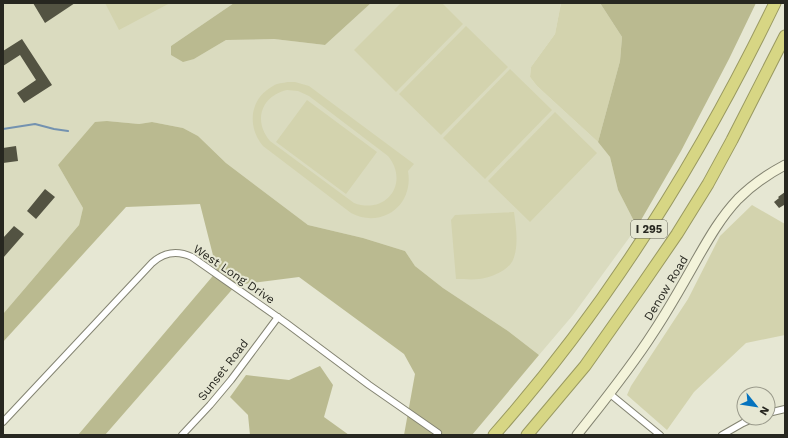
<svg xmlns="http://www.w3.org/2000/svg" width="788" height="438" viewBox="0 0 788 438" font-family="'Work Sans',sans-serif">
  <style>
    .built { fill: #dadbbf }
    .green { fill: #d3d3ae; fill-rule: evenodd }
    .forest { fill: #baba90 }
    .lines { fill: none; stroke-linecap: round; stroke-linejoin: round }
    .stream { stroke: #7392b0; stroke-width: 2 }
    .building { fill: #535342 }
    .street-casing { stroke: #848472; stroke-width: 8 }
    .secondary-casing { stroke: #848472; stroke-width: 11 }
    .highway-casing { stroke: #999961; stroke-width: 13 }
    .street { stroke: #fff; stroke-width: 6 }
    .secondary { stroke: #f3f3da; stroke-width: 9 }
    .highway { stroke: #d7d684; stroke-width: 11 }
    .labels { text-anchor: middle; stroke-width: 4; stroke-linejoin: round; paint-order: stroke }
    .shield { fill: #e6e7d3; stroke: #606156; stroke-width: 1 }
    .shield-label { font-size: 11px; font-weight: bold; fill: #272720 }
    .street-label { font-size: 12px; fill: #272720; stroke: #e6e7d3 }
  </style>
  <rect width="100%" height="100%" fill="#e6e7d3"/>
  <path class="built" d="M3,3H234L171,46L194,59L226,40L274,39L325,45L371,3H561L555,34L531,67L530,77L537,86L598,142L610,157L618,190L637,227L573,315L539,355L508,331L443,288L415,266L405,251L363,238L308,225L226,163L198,136L183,128L152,122L139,124L107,121L58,165L83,208L79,225L3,314Z"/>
  <path class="green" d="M105,3H170L119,30Z
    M401,3H442L463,24L396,92L354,50Z
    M561,3H600L622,37L620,61L598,142L537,86L530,77L531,67L555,34Z
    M466,26L508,67L441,135L399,94Z
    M510,69L552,110L485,179L443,138Z
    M288,82H295L309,86L414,164L408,171C414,206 381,229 351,213L263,146C247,127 249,99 273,86C277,83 283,83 288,82ZM287,90L298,91L309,96L388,156C410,183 386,215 354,203L270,141C253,121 261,96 287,90Z
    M307,100L377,152L346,194L276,142Z
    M555,112L597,153L530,222L488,181Z
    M752,205L785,224V335L746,343L694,392L667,430L627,395L631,386L688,299L720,236Z
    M514,212C516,227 519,245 513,260C508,271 490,278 479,279C471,280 464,279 456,279L451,220L455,215Z"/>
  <path class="forest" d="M234,3H371L325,45L274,39L226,40L194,59L183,62L171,55V46Z
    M600,3H756L729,59L681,151L637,227L618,190L610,157L598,142L620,61L622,37Z
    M107,121L139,124L152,122L183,128L198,136L226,163L308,225L363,238L405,251L415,266L443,288L508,331L539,355L472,435H404L415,374L404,354L299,277L236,285L105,435H78L217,271L200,204L126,207L3,342V314L79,225L83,208L58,165L95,122Z
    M320,366L333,385L324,417L349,435H250L248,415L230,397L246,375L289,380Z"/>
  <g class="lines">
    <path class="stream" d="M3,129L35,124L54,129L68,131"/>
  </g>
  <path class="building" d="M33,3H75L45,23Z
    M22,39L52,85L24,103L17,93L36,80L20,55L3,66V51Z
    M16,146L18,161L3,163V148Z
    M45,189L55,197L36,219L27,211Z
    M785,192V206L784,205L779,208L774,202L779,198L778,197Z
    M14,226L24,234L3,258V238Z"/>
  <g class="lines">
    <g class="street-casing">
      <path id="street" d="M610,394L660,435
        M768,413L785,409
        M3,422L152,263C164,252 177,250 192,257L286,323L369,385L438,433
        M182,435L210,405L231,380L278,317
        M722,435L743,423L754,418"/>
    </g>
    <g class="secondary-casing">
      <path id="secondary" d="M577,435C603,402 630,369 653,333C669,309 683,284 697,259C709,238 721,217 738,199C752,185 768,174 785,165"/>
    </g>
    <g class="highway-casing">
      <path id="highway" d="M494,435C608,306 700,158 775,3
        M527,435L585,366L642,285L677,234L708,184L732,140L785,36"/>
    </g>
    <use href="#street" class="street"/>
    <use href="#secondary" class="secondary"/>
    <use href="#highway" class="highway"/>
  </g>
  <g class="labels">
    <rect class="shield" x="631" y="220" width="36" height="18" rx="3"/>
    <g class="shield-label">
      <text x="649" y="233">I 295</text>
    </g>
    <g class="street-label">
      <text transform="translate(234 274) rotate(34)" y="4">West Long Drive</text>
      <text transform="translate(666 288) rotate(-59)" y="4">Denow Road</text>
      <text transform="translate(223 370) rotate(-52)" y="4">Sunset Road</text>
    </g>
  </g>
  <rect width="788" height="438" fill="none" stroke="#272720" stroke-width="8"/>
  <g transform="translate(756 406) rotate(120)"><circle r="19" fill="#e6e7d3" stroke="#9a9a8b"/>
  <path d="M0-3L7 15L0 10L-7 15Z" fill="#0573be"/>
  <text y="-6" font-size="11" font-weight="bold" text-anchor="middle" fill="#272720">N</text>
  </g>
</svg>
